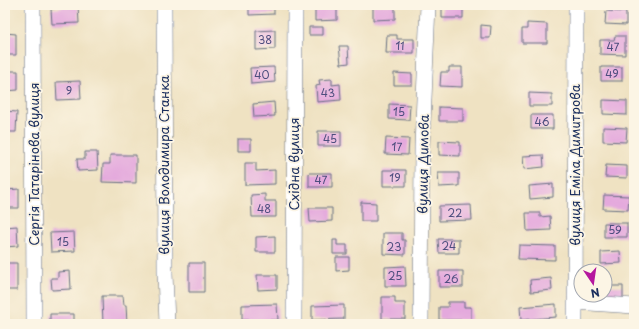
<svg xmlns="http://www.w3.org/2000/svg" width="639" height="329" viewBox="0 0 639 329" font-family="'Playpen Sans',sans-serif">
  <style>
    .building { fill: #e4a9dd }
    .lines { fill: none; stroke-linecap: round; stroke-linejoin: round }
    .street-casing { stroke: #656e81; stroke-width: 16 }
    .street { stroke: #fff; stroke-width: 15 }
    .labels { text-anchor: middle; stroke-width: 3.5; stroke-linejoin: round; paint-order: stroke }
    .number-label { font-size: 11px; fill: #4d4e7e }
    .street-label { font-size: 13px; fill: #1b2f5e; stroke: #fcf5e5 }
  </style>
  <rect width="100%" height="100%" fill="#fcf5e5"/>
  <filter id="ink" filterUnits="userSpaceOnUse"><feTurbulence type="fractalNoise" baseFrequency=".025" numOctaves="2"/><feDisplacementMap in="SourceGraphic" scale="8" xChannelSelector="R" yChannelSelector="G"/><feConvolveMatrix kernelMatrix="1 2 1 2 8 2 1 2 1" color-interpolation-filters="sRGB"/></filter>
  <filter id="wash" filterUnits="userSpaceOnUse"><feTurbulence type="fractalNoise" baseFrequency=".012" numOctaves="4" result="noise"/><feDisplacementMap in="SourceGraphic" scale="16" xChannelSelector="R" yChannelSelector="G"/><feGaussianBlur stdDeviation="0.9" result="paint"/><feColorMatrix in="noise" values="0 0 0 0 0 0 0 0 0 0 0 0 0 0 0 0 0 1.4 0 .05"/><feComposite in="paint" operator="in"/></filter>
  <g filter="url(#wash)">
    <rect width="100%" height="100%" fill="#efe2c2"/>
    <g id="blocks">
      <path class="building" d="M62,5H78L79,23L52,24L51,9L62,8Z
        M249,5H274V14L249,15Z
        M373,5H395V19L373,20Z
        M442,5H463V18H442Z
        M315,7H337V20L315,21Z
        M606,11L626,12V25L605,24Z
        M527,23L547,24V43H522V29H527Z
        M481,25L491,26L490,38H481Z
        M309,27H323V35H309Z
        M275,30V49L256,50V31Z
        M5,33L16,34V55H5Z
        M387,35H397V39H414V53H386Z
        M615,36H625V55L600,54V40H614Z
        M339,46H348L349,63L341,64Z
        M274,67L275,82L251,84L250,68Z
        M449,67H462V87L440,86L441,72H449Z
        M601,67H622V81H601Z
        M5,71H18V90L5,91Z
        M394,73L412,74V85H394Z
        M332,79V85L340,84L341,100L317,102L316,86L320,85L319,80Z
        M80,81L81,99L57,100L56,82Z
        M529,93L552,94V106H529Z
        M603,100L627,101V115L603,114Z
        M274,102L275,116L254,117L253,104Z
        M389,104L410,105L409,120L389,119Z
        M439,107L463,108V121H439Z
        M5,111L17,112L16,132H5Z
        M531,115H553V129H531Z
        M603,127L627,128L626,142L603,141Z
        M318,131H341V146H318Z
        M386,138L409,139L408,155L385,154Z
        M238,139H251V151H238Z
        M439,141L460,142V156L439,155Z
        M85,152H97L98,170L78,171L77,159H85Z
        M110,155H136V183L102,182L103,164H110Z
        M543,155L544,167L524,169L523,156Z
        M245,163H256V171L275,170V184L245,185Z
        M606,165L627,166V178L605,177Z
        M383,170H406V186H383Z
        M309,173H332V187H309Z
        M438,173H459V186L439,187Z
        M553,184V197L530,199L529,186Z
        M19,189V208H5V190Z
        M265,194V201H276V217H252L251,195Z
        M604,195L629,196L628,210L603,209Z
        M361,202L376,203V221H361Z
        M471,205L472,220L439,221V206Z
        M309,208H332V221L310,222Z
        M526,213H540V217L550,216L551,230L527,231Z
        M604,223H627V237H604Z
        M17,226L18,246L5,247V227Z
        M74,232L75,251L51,252L50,233Z
        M383,233H402V240H405V255L383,254Z
        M275,236V252H256V237Z
        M438,239H459V253H439Z
        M333,240H337V245H347V254H333Z
        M519,245L555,246V260L518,259Z
        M620,251L621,263L601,264V252Z
        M336,257H349V270L336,271Z
        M5,263H17V290H5Z
        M189,263H204V292H189Z
        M405,266L406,286H385V267Z
        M70,271L71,289L52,290L51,278H58V272Z
        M439,271H463V287H439Z
        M257,275H277V289L258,290Z
        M551,278L552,290L531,292L530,280Z
        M605,286H623V298L603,299Z
        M102,296H123L124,305H126L127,324H103Z
        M382,297H395V303H405V319H382Z
        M448,302H464V307H471V320H439V307H448Z
        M277,304L278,320H242V305Z
        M556,304V317L521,320L520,307Z
        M344,305V319L312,320V306Z
        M50,314H74V324H50Z"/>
    </g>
  </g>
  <g filter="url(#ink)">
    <use href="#blocks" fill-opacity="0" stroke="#656e81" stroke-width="1"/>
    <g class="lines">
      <g class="street-casing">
        <path id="street" d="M33,5L34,324
          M164,5L165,273L167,324
          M575,302L634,306
          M294,324L295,5
          M421,324L422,146L428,5
          M575,324L576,5"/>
      </g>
      <use href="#street" class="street"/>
    </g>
  </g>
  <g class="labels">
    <g class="number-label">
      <text x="265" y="44">38</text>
      <text x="400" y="50">11</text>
      <text x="613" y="51">47</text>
      <text x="612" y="78">49</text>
      <text x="262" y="79">40</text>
      <text x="69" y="95">9</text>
      <text x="328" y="97">43</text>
      <text x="399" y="116">15</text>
      <text x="542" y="126">46</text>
      <text x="330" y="143">45</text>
      <text x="397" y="151">17</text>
      <text x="395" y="182">19</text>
      <text x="321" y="184">47</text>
      <text x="264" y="213">48</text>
      <text x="455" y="217">22</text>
      <text x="615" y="234">59</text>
      <text x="63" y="246">15</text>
      <text x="449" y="250">24</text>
      <text x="394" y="251">23</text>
      <text x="395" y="280">25</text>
      <text x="451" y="283">26</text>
    </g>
    <g class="street-label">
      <text transform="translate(34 164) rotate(-90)" y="5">Сергія Татарінова вулиця</text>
      <text transform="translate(294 164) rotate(-90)" y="5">Східна вулиця</text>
      <text transform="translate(423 164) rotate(-89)" y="5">вулиця Димова</text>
      <text transform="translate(164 165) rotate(-90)" y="5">вулиця Володимира Станка</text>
      <text transform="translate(575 165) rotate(-90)" y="5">вулиця Еміла Димитрова</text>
    </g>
  </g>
  <rect width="639" height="329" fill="none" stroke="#fcf5e5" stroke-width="20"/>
  <g transform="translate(593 283) rotate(167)"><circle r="19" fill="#fcf5e5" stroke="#a2a6af"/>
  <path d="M0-3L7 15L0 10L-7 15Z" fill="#b5179e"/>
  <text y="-6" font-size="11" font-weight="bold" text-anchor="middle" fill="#1b2f5e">N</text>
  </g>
</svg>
